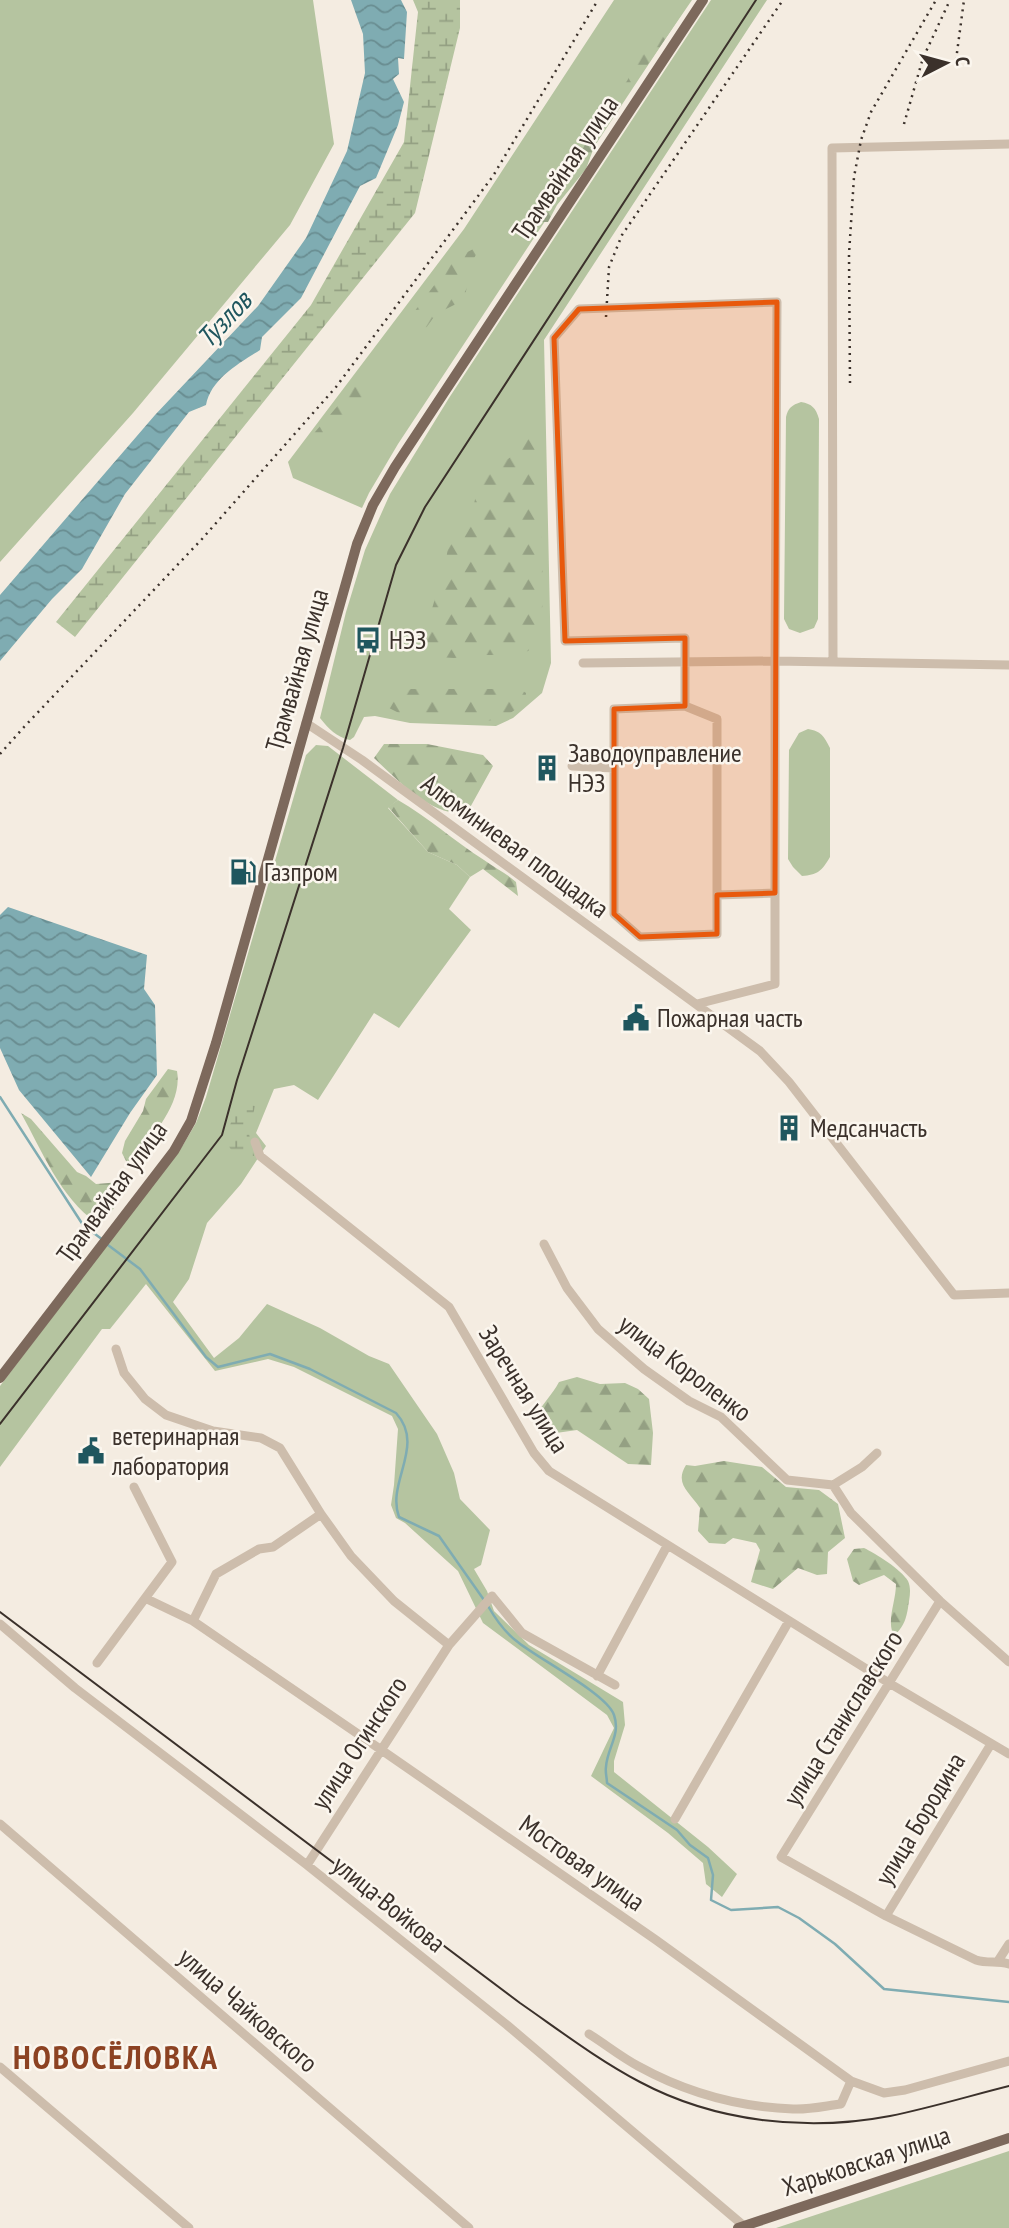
<svg xmlns="http://www.w3.org/2000/svg" width="1009" height="2228" viewBox="0 0 1009 2228" font-family="'PT Sans Narrow',sans-serif">
  <style>
    .green { fill: #b5c4a0 }
    .forest { fill: url(#forest-firs) }
    .wetland { fill: url(#wetland-marsh) }
    .water { fill: url(#water-waves) }
    .lines { fill: none; stroke-linecap: round; stroke-linejoin: round }
    .stream { stroke: #7facb2; stroke-width: 2.5 }
    .minor { stroke: #cdbdac; stroke-width: 9 }
    .major { stroke: #7d695c; stroke-width: 10 }
    .tram { stroke: #3b312b; stroke-width: 2 }
    .rail { stroke: #3b312b; stroke-width: 2.5; stroke-dasharray: 2 5; stroke-linecap: butt }
    .marked { fill: #e8590c; fill-opacity: 0.2; stroke: #e8590c; stroke-width: 5; stroke-linejoin: round }
    .labels { text-anchor: middle; stroke-width: 5; stroke-linejoin: round; paint-order: stroke }
    .street-label { font-size: 26px; fill: #3b312b; stroke: #fbf6ee }
    .poi-label { font-size: 26px; fill: #3b312b; stroke: #fbf6ee; text-anchor: start }
    .water-label { font-size: 28px; font-style: italic; fill: #1f565e; stroke: #fbf6ee }
    .district-label { font-size: 33px; font-weight: bold; letter-spacing: 2px; fill: #8c4222; stroke: #fbf6ee }
  </style>
  <defs>
    <pattern id="forest-firs" width="22" height="20" patternUnits="userSpaceOnUse" patternTransform="scale(1.75)"><rect width="22" height="20" fill="#b5c4a0"/><path d="M5 1l3.5 6h-7zM16 11l3.5 6h-7z" fill="#94a083"/></pattern>
    <pattern id="wetland-marsh" width="20" height="14" patternUnits="userSpaceOnUse" patternTransform="scale(1.75)"><rect width="20" height="14" fill="#b5c4a0"/><path d="M1 5h8M5 5V1M11 12h8M15 12V8" fill="none" stroke="#94a083"/></pattern>
    <pattern id="water-waves" width="16" height="10" patternUnits="userSpaceOnUse" patternTransform="scale(1.75)"><rect width="16" height="10" fill="#7facb2"/><path d="M0 5q4-4 8 0t8 0" fill="none" stroke="#698d91"/></pattern>
  </defs>
  <rect width="100%" height="100%" fill="#f4ece1"/>
  <path class="green" d="M0,0H313L334,144L290,225L133,413L0,562Z
    M614,0H691L398,444L369,493L362,508L293,478L288,462L464,229Z
    M711,0H767L544,340L551,663L542,693L513,718L496,726L410,723L375,716L364,717L354,737L350,740C336,737 329,729 320,718L346,612L365,550L390,494L449,398Z
    M801,402C812,404 816,408 819,419L818,619L814,628L800,633L789,629L784,619L786,417C788,408 792,405 801,402Z
    M808,729C821,731 824,736 830,748V857C822,871 817,875 802,876L793,867L788,859L789,750L799,733Z
    M316,745L328,746L398,800L388,808L428,852L457,865L470,877L449,909L471,930L399,1028L374,1013L318,1100L294,1085L274,1089L256,1133L266,1146L241,1184L207,1223L189,1279L173,1302L214,1358L239,1338L267,1304L320,1328L369,1356L389,1364L437,1434L454,1473L460,1499L490,1530L481,1565L474,1569L487,1591L494,1611L529,1645L623,1702L625,1725L614,1761V1772L708,1847L737,1874L722,1897L706,1884L703,1863L668,1833L591,1776L614,1728L607,1715L483,1623L458,1571L405,1523L396,1518L391,1505L394,1485L398,1429L392,1416L294,1367L268,1359L215,1371L146,1284L110,1329H102L0,1467V1386L183,1145L196,1123L206,1097L306,755Z
    M1009,2151V2228H776Z"/>
  <path class="forest" d="M680,0H692L631,89L617,103L602,125L586,169L557,205L548,222H540L546,202L581,152L605,107L627,81L638,60Z
    M481,245L468,270V282L464,300L436,314L421,335L408,320L454,259Z
    M361,379L367,382L363,388L370,397V401L338,432L321,439L318,444L303,452L315,432Z
    M534,435L539,438L543,596L540,639L528,651L518,655H481L454,658L421,656L413,649L414,633L429,619L446,561L449,539L460,518L474,504L481,472C502,461 516,460 526,437Z
    M411,689H520L526,693L525,702C512,713 503,719 486,721L399,713L383,705L387,699Z
    M384,744H427L483,755L493,766L467,813C431,817 399,781 374,758Z
    M398,800C428,817 454,841 484,860C495,868 506,873 516,882L518,896L483,869L470,877L457,865L428,852L388,807Z
    M168,1069L177,1071C183,1105 150,1138 131,1163H127L122,1153L125,1141L143,1111L146,1099Z
    M21,1113L31,1119L77,1172L86,1176L96,1184L121,1182C124,1192 116,1209 107,1216C104,1219 100,1220 96,1222C61,1199 41,1149 21,1113Z
    M577,1377L600,1384L625,1383L638,1389L649,1399L653,1433L651,1465L628,1464L577,1430L549,1434L540,1425L536,1416C543,1403 552,1395 559,1382Z
    M724,1461L762,1467L786,1487L819,1490L838,1504L845,1538L828,1552L827,1574L817,1575L798,1568L773,1589L751,1582L760,1550L756,1543L733,1538L725,1544L709,1543L698,1531L700,1508C690,1492 674,1484 686,1465L695,1466Z
    M864,1548C875,1553 902,1570 908,1581C912,1590 909,1599 908,1608C906,1619 904,1625 897,1633L892,1631C888,1617 896,1600 896,1584L884,1575L859,1585L853,1581L847,1559L854,1549Z"/>
  <path class="wetland" d="M413,0H460V28L415,213L75,637L56,622L311,305L404,142L418,12Z
    M237,1104L255,1106L249,1134L254,1156L235,1155L225,1141Z"/>
  <path class="water" d="M351,0H401L407,12L404,59L398,58L399,74L393,79L404,102L398,125L376,178L360,186L301,298L262,337L260,350C238,364 211,379 206,405L189,412L125,494L82,569L52,599L0,661V595L155,415L258,306L306,238L347,151L365,73L363,34Z
    M8,907L147,955L144,989L155,1005L157,1075L130,1113L91,1177L19,1090L0,1048V915Z"/>
  <g class="lines">
    <path class="stream" d="M0,1097L83,1225L103,1240
      M108,1245L140,1269L206,1357L218,1367L270,1354L310,1369L396,1413C426,1446 386,1482 399,1517L439,1536L484,1600
      M488,1606C496,1620 505,1633 519,1643C539,1659 607,1694 614,1715C621,1735 607,1748 606,1767C605,1772 607,1778 607,1783L677,1830L690,1845L708,1858L713,1875L711,1900L731,1910L778,1907L799,1918L835,1944L884,1989L1009,2002"/>
    <path class="minor" d="M833,662L832,148L1009,144
      M583,663L775,661L777,302L579,309L554,338L565,641L685,638V706L614,709V914L640,937L717,934V719L685,706
      M306,723L362,760L760,1051L789,1082L954,1295L1009,1293
      M572,766L614,768
      M717,895L775,893
      M697,1004L775,984V661L1009,665
      M255,1142L260,1156L449,1307L534,1453L549,1471L889,1683L1009,1754
      M544,1244L567,1288L598,1329L644,1369L689,1401L721,1417L787,1480L833,1485L851,1513L940,1601L1009,1662
      M116,1349L124,1373L145,1399L166,1415L213,1431L261,1438L280,1448L321,1514L351,1556L394,1601L449,1645
      M833,1485L862,1467L877,1453
      M147,1599L193,1621L380,1749L656,1940L851,2081L884,2093L905,2090L1009,2061
      M940,1601L781,1857L886,1916L976,1960C988,1964 997,1960 1009,1964
      M193,1621L216,1574L259,1549L273,1547L321,1514
      M0,1624L75,1688L307,1865L507,2025L744,2226
      M97,1663L172,1562L134,1487
      M597,1676L667,1546
      M675,1819L789,1621
      M0,1824L469,2228
      M307,1865L449,1645L492,1596L522,1633L615,1685
      M886,1916L991,1744
      M998,1961L1009,1944
      M589,2034C605,2044 621,2057 638,2066C685,2092 739,2107 793,2109C808,2110 825,2106 841,2104L851,2081
      M0,2067L189,2228"/>
    <path class="major" d="M0,1378L174,1151L191,1121L216,1043L357,544L373,505L395,467L703,0
      M738,2228L1009,2138"/>
    <path class="tram" d="M0,1424L222,1135L237,1080L343,748L396,565L425,507L756,0
      M0,1612L520,2003C559,2030 598,2060 640,2082C715,2122 807,2132 890,2116C930,2108 969,2096 1009,2086"/>
    <path class="rail" d="M956,60L964,0
      M904,124L923,58L950,0
      M606,317L609,267L622,235L783,0
      M850,383L849,254L854,177L861,140L871,112L936,0
      M0,754L24,727L202,539L336,387L493,176L598,0"/>
  </g>
  <path class="marked" d="M777,302L775,893L717,895V934L640,937L614,914V709L685,706V638L565,641L554,338L579,309Z"/>
  <defs>
    <g id="bus-bare" transform="scale(2.1)"><path d="M-5-6H5V4H4V6H2V4H-2V6H-4V4H-5ZM-3.5-4V0h7V-4ZM-3.5 1.2v1.5H-2V1.2ZM2 1.2v1.5H3.5V1.2Z" fill="#1f565e" stroke="#fbf6ee" stroke-width="2.5" paint-order="stroke"/></g>
    <g id="building-bare" transform="scale(2.1)"><path d="M-4-6H4V6H1V3H-1V6H-4ZM-2.5-4.3h1.7v1.8h-1.7ZM.8-4.3h1.7v1.8H.8ZM-2.5-1h1.7V.8h-1.7ZM.8-1h1.7V.8H.8Z" fill="#1f565e" stroke="#fbf6ee" stroke-width="2.5" paint-order="stroke"/></g>
    <g id="fuel-bare" transform="scale(2.1)"><path d="M-5.5-6h7V0h2V4h1.3V-2.5L3-4.5l.8-.8L6-3V5H2.5V1h-1V6h-7ZM-4.2-4.7v3.2H.2V-4.7Z" fill="#1f565e" stroke="#fbf6ee" stroke-width="2.5" paint-order="stroke"/></g>
    <g id="civic-bare" transform="scale(2.1)"><path d="M-.6-6.5H3V-4.5H.6V-3L4-1V1h2V6H-6V1h2V-1L-.6-3ZM-1.2 2.5V6h2.4V2.5Z" fill="#1f565e" stroke="#fbf6ee" stroke-width="2.5" paint-order="stroke"/></g>
  </defs>
  <g fill-rule="evenodd">
    <use href="#bus-bare" x="368" y="640"/>
    <use href="#building-bare" x="547" y="768"/>
    <use href="#fuel-bare" x="243" y="872"/>
    <use href="#civic-bare" x="636" y="1018"/>
    <use href="#building-bare" x="789" y="1128"/>
    <use href="#civic-bare" x="91" y="1451"/>
  </g>
  <g class="labels">
    <g class="street-label">
      <text transform="translate(565 168) rotate(-56)" y="9">Трамвайная улица</text>
      <text transform="translate(297 670) rotate(-74)" y="9">Трамвайная улица</text>
      <text transform="translate(515 846) rotate(36)" y="9">Алюминиевая площадка</text>
      <text transform="translate(112 1192) rotate(-54)" y="9">Трамвайная улица</text>
      <text transform="translate(685 1368) rotate(37)" y="9">улица Короленко</text>
      <text transform="translate(524 1389) rotate(58)" y="9">Заречная улица</text>
      <text transform="translate(843 1718) rotate(-58)" y="9">улица Станиславского</text>
      <text transform="translate(359 1743) rotate(-57)" y="9">улица Огинского</text>
      <text transform="translate(920 1819) rotate(-59)" y="9">улица Бородина</text>
      <text transform="translate(582 1863) rotate(35)" y="9">Мостовая улица</text>
      <text transform="translate(389 1904) rotate(39)" y="9">улица Войкова</text>
      <text transform="translate(248 2010) rotate(41)" y="9">улица Чайковского</text>
      <text transform="translate(866 2161) rotate(-18)" y="9">Харьковская улица</text>
    </g>
    <g class="poi-label">
      <text x="389" y="649">НЭЗ</text>
      <text x="568" y="762">Заводоуправление<tspan x="568" dy="30">НЭЗ</tspan></text>
      <text x="264" y="881">Газпром</text>
      <text x="657" y="1027">Пожарная часть</text>
      <text x="810" y="1137">Медсанчасть</text>
      <text x="112" y="1445">ветеринарная<tspan x="112" dy="30">лаборатория</tspan></text>
    </g>
    <g class="water-label">
      <text transform="translate(224 319) rotate(-47)" y="10">Тузлов</text>
    </g>
    <g class="district-label">
      <text x="116" y="2069">НОВОСЁЛОВКА</text>
    </g>
  </g>
  <g transform="translate(946 63) rotate(84)" stroke="#fbf6ee" stroke-width="5" paint-order="stroke">
  <path d="M0-5L12 26L0 18L-12 26Z" fill="#3b312b"/>
  <text y="-10" font-size="19" font-weight="bold" text-anchor="middle" fill="#3b312b">С</text>
  </g>
</svg>
